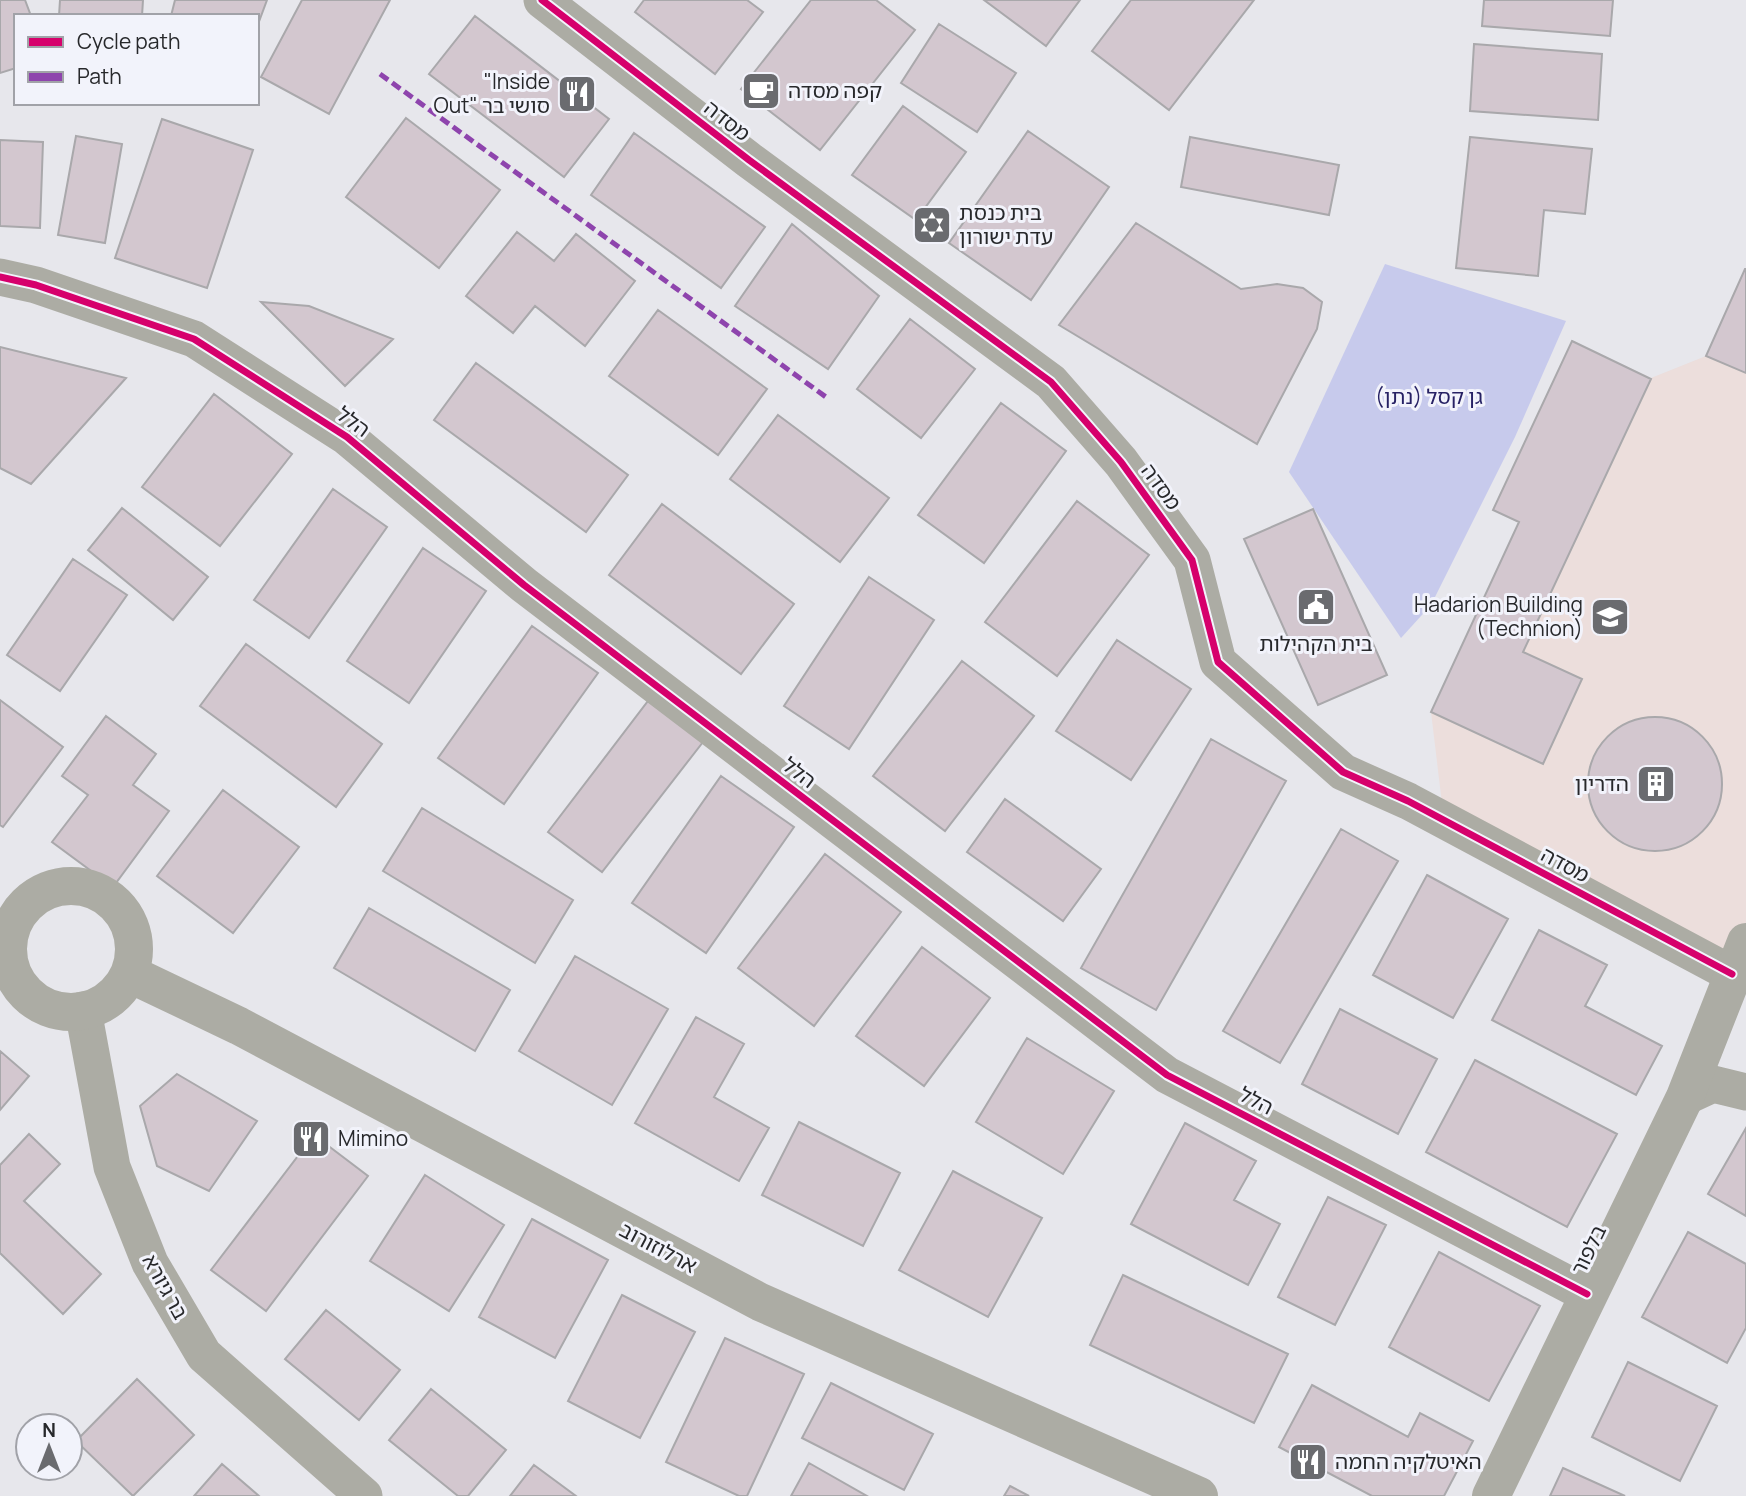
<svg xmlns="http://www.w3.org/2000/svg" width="1746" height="1496" viewBox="0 0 1746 1496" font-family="Manrope,'Noto Sans Hebrew',sans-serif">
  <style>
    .education { fill: #ecdedc }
    .green { fill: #c7caec }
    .building { fill: #d3c7cf; stroke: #a9a8ab; stroke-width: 2 }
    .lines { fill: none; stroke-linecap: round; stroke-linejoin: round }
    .minor { stroke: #acaca4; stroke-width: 37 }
    .tertiary { stroke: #acaca4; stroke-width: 38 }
    .quiet { stroke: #8e44ad; stroke-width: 5; stroke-dasharray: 10 5; stroke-linecap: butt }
    .cycleway-casing { stroke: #f2f3fb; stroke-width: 11 }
    .cycleway { stroke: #d6006c; stroke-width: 7 }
    .labels { text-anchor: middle; stroke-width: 6; stroke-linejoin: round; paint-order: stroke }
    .poi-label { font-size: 21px; fill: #27282b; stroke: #f2f3fb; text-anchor: start }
    .street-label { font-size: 21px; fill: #27282b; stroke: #f2f3fb }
    .park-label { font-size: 21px; fill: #262164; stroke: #f2f3fb }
  </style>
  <rect width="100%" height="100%" fill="#e7e7ec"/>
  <path class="education" d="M1572,341L1651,378L1706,356L1746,373V930L1727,971L1444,820L1431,712L1519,523L1493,510Z"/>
  <path class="green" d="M1385,264L1566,321L1515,437L1431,605L1401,638L1289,472Z"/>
  <path class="building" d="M0,0H25L31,16H16V68L0,73Z
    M60,0H143L142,16H59Z
    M175,0H267L257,27V16H171Z
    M302,0H390L329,114L261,77Z
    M644,0H747L763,12L715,74L635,12Z
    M811,0H876L915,30L820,150L741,89Z
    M984,0H1080L1046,46Z
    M1131,0H1254L1169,110L1092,51Z
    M1484,0H1613L1610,36L1482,26Z
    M475,16L609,119L564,177L429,74Z
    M939,24L1016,73L977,132L901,83Z
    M1474,44L1602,54L1598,120L1470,111Z
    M903,106L966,152L916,220L852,175Z
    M406,118L500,190L439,268L346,197Z
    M162,119L253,150L207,288L115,258Z
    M1028,131L1109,187L1031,300L949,243Z
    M634,133L765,227L721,288L591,195Z
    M76,136L122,144L105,243L58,235Z
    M1190,137L1339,165L1329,215L1181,187Z
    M1470,137L1592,149L1585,214L1544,210L1538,276L1456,268Z
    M0,140L43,142L40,228L0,226Z
    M1136,223L1241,289L1277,284L1303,288L1322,302L1317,329L1257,444L1059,325Z
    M792,224L879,296L828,369L735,306Z
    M517,232L554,261L576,234L635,281L585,346L535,306L513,333L466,296Z
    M1745,269H1746V373L1706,356Z
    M261,302L309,306L393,339L345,386Z
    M658,310L767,389L718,455L609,376Z
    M910,319L975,369L921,438L857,389Z
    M1572,341L1651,379L1523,652L1582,679L1543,764L1431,712L1519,522L1493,510Z
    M0,347L126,378L31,484L0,468Z
    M476,363L628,475L586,532L434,420Z
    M214,394L292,454L220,546L142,487Z
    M1001,403L1066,451L984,563L918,515Z
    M778,415L889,498L840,562L730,479Z
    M333,489L387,527L309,638L254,600Z
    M1077,501L1149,555L1057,676L985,622Z
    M662,504L794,604L741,674L609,575Z
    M122,508L208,577L173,620L88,550Z
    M1313,509L1387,675L1318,705L1244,539Z
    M423,548L486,591L409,703L347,661Z
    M73,559L127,595L60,691L7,655Z
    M869,577L934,620L849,749L784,706Z
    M532,626L598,673L504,804L438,758Z
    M1117,640L1191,689L1131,780L1056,731Z
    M246,644L382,744L336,807L200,706Z
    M962,661L1034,716L945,831L873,776Z
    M0,700L63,747L3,827L0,825Z
    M648,701L703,742L602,872L548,832Z
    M106,716L156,754L133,785L169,811L113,887L52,842L88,795L62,776Z
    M1588 784a67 67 0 1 1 134 0a67 67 0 1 1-134 0Z
    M1211,739L1286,781L1156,1010L1081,968Z
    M721,776L794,827L706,953L632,903Z
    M223,790L299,847L233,933L157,876Z
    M1005,799L1101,869L1063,921L967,852Z
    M422,808L573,900L535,963L383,871Z
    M1341,829L1398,861L1280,1063L1223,1031Z
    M825,854L901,912L814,1026L738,968Z
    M1427,875L1508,919L1453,1018L1373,975Z
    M369,908L510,990L475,1051L334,968Z
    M1539,930L1607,965L1585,1006L1662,1046L1636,1095L1492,1020Z
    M922,947L990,998L924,1086L856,1036Z
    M575,956L668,1009L612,1105L519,1051Z
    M1340,1009L1437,1059L1398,1134L1302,1084Z
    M696,1017L744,1044L714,1097L769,1128L739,1181L635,1123Z
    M1027,1038L1114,1091L1063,1174L976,1122Z
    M0,1051L29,1076L0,1110Z
    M1475,1060L1617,1134L1567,1227L1426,1152Z
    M177,1074L257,1121L209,1191L157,1166L140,1106Z
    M799,1122L900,1173L863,1246L762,1195Z
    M1185,1123L1256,1161L1234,1200L1280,1224L1248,1285L1131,1224Z
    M1746,1128V1216L1708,1194Z
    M29,1134L60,1164L24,1201L101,1274L63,1314L0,1253V1165Z
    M314,1135L368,1176L266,1311L211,1270Z
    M953,1171L1042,1218L988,1317L899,1270Z
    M425,1175L504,1225L449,1311L370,1261Z
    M1328,1197L1386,1225L1335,1325L1278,1297Z
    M532,1219L608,1260L555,1358L479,1317Z
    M1688,1232L1746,1264V1328L1727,1363L1642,1317Z
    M1439,1252L1540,1306L1489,1401L1389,1347Z
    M1123,1275L1288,1354L1254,1423L1090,1345Z
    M622,1295L695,1332L640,1438L568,1401Z
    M326,1310L400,1370L359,1420L285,1359Z
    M725,1338L804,1374L747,1496H739L666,1462Z
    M1628,1362L1717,1406L1680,1481L1592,1437Z
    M137,1379L194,1435L133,1496L76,1441Z
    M831,1383L933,1434L904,1490L802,1438Z
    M1312,1385L1408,1437L1420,1413L1473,1441L1444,1496H1372L1279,1447Z
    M431,1389L506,1450L468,1496H458L389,1440Z
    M809,1463L867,1496H791Z
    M222,1464L259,1496H194Z
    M534,1465L576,1496H510Z
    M1563,1468L1625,1496H1550Z
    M1010,1486L1029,1496H1004Z"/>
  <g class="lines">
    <path class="minor" d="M542,0L749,160L1051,382L1121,462L1192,560L1218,662L1343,772L1408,801L1732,974
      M0,277L36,285L194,339L347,437L524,585L1167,1075L1587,1294
      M83,1010L112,1167L150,1263L204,1355L364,1496
      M1685,1097L1713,1084L1746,1092"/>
    <path class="tertiary" d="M8 949a63 63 0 1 1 126 0a63 63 0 1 1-126 0Z
      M130,974L239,1026L760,1302L1199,1496
      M1491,1496L1685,1097L1746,942"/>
    <path class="quiet" d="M380,74L826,397"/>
    <g class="cycleway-casing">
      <path id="cycleway" d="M542,0L749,160L1051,382L1121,462L1192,560L1218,662L1343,772L1408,801L1732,974
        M0,277L36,285L194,339L347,437L524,585L1167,1075L1587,1294"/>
    </g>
    <use href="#cycleway" class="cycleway"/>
  </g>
  <defs>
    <g id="cafe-square" transform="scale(2.0125)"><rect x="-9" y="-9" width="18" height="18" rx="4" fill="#6a6b6f" stroke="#f2f3fb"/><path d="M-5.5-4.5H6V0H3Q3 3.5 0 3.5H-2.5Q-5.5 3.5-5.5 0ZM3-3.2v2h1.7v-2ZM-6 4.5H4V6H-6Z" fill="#fff"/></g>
    <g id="restaurant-square" transform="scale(2.0125)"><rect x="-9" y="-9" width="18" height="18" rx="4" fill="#6a6b6f" stroke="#f2f3fb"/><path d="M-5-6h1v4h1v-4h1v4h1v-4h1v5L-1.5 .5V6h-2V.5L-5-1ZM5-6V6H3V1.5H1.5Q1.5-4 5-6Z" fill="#fff"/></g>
    <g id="synagogue-square" transform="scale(2.0125)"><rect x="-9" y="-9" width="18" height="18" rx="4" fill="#6a6b6f" stroke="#f2f3fb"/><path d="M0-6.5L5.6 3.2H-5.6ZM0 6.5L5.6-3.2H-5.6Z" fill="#fff"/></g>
    <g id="civic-square" transform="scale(2.0125)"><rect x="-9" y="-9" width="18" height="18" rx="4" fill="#6a6b6f" stroke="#f2f3fb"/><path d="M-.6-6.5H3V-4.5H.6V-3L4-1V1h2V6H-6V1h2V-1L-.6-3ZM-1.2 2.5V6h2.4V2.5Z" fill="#fff"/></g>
    <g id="university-square" transform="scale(2.0125)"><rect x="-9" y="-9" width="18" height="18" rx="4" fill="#6a6b6f" stroke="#f2f3fb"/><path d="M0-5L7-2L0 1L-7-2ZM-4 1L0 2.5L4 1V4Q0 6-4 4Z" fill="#fff"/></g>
    <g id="building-square" transform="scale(2.0125)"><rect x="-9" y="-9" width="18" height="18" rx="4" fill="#6a6b6f" stroke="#f2f3fb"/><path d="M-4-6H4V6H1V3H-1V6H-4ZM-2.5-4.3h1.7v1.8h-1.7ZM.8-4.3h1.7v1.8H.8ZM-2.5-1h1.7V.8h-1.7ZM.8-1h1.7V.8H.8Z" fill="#fff"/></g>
  </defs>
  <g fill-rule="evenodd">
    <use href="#cafe-square" x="761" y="91"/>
    <use href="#restaurant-square" x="577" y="94"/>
    <use href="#synagogue-square" x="932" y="225"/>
    <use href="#civic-square" x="1316" y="607"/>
    <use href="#university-square" x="1610" y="617"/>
    <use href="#building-square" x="1656" y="784"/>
    <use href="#restaurant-square" x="311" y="1139"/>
    <use href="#restaurant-square" x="1308" y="1462"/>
  </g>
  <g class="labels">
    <g class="poi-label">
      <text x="550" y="89" text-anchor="end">"Inside<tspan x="550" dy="24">Out" סושי בר</tspan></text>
      <text x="788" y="98">קפה מסדה</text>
      <text x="959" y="220">בית כנסת<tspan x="959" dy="24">עדת ישורון</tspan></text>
      <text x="1583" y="612" text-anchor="end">Hadarion Building<tspan x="1583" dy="24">(Technion)</tspan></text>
      <text x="1316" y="651" text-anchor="middle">בית הקהילות</text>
      <text x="1629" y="791" text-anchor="end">הדריון</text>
      <text x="338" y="1146">Mimino</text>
      <text x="1335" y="1469">האיטלקיה החמה</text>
    </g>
    <g class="street-label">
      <text transform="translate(727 121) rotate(38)" y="7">מסדה</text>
      <text transform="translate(353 422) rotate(36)" y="7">הלל</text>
      <text transform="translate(1161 487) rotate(54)" y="7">מסדה</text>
      <text transform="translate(799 773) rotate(37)" y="7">הלל</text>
      <text transform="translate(1565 865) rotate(28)" y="7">מסדה</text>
      <text transform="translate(1256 1101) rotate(27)" y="7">הלל</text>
      <text transform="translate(658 1248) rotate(28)" y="7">ארלוזורוב</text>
      <text transform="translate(1589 1250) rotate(-64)" y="7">בלפור</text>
      <text transform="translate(165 1287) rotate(61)" y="7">בר גיורא</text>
    </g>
    <g class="park-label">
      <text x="1429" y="404">גן קסל (נתן)</text>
    </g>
  </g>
  <rect x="14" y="14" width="245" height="91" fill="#f2f3fb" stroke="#a1a2a8" stroke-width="2"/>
  <rect x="28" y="37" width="35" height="10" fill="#d6006c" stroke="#a1a2a8" stroke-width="2"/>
  <text x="77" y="49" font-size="21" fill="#27282b">Cycle path</text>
  <rect x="28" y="72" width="35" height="10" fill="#8e44ad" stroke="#a1a2a8" stroke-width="2"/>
  <text x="77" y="84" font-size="21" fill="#27282b">Path</text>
  <g transform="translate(49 1447)"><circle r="33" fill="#f2f3fb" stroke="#a1a2a8" stroke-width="2"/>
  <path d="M0-5L12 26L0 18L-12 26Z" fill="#6a6b6f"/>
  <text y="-10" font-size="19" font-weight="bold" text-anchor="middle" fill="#27282b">N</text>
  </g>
</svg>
